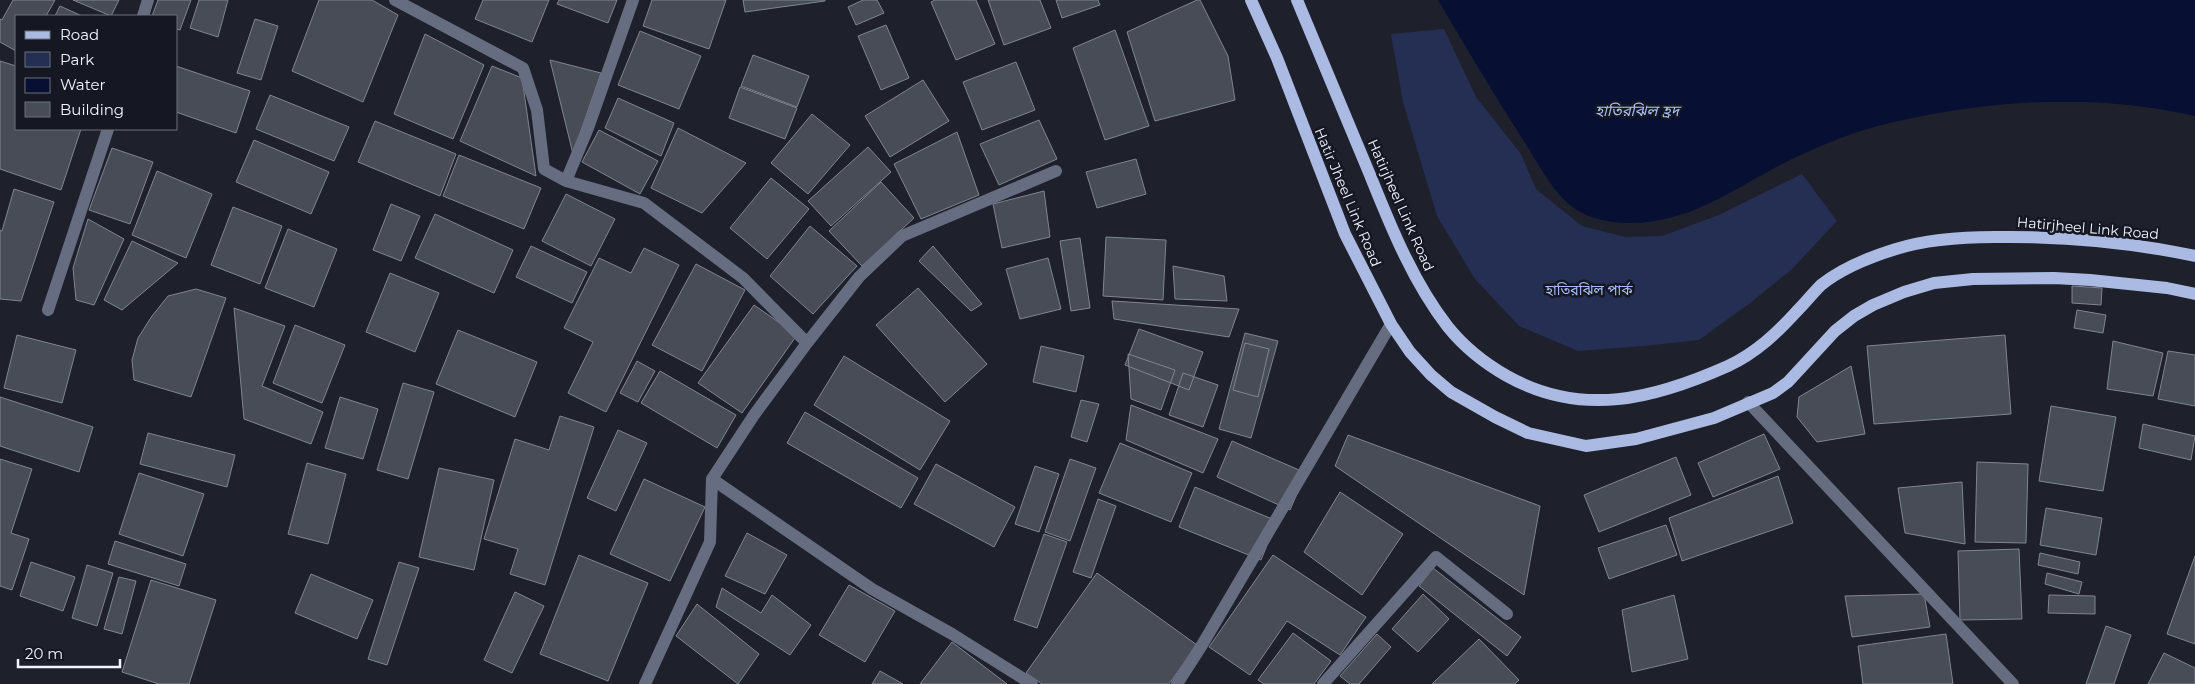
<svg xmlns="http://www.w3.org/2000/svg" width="2195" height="684" viewBox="0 0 2195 684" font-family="Montserrat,'Noto Sans Bengali',sans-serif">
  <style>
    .green { fill: #242f53 }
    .water { fill: #070f32 }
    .building { fill: #474c57; stroke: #808591 }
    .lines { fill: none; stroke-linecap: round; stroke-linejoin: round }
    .minor { stroke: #666d81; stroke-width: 12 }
    .major { stroke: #abbae2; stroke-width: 12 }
    .labels { text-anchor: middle; stroke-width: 5; stroke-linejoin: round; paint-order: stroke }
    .street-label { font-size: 14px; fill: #f1f4fb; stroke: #151822 }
    .park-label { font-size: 14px; fill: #aabef4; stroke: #151822 }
    .water-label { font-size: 15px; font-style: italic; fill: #acc0f6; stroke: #151822 }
  </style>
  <rect width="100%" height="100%" fill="#1e212c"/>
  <path class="green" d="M1444,29L1476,97L1521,154L1536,189L1582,226L1625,237L1662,236L1719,215L1802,174L1837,221L1792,269L1750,303L1699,340L1643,346L1578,351L1519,326L1475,279L1437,216L1403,102L1391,34Z"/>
  <path class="water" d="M1438,0H2195V116C2092,92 1980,100 1878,126C1843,135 1810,150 1778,166C1728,193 1685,225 1624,223C1608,222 1591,219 1577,210C1555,196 1541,168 1527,146C1496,98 1467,49 1438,0Z"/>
  <path class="building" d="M13,0H55L46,16H16V51L0,42V19L2,20Z
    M73,0H119L111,16Z
    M158,0H191L180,30L176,29V16H152Z
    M199,0H228L218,37L190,28Z
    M319,0H372L398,15L363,102L292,71Z
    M483,0H549L532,42L475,19Z
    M559,0H617L608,23L557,4Z
    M652,0H726L709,49L643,26Z
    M743,0H825V1L745,12Z
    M863,0H877L884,13L856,25L848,7Z
    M935,0H976L995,44L956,60L931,2Z
    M988,0H1040L1051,28L1004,45Z
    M1056,0H1098L1100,5L1062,18Z
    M1197,0H1200L1228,56L1235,100L1155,121L1127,32Z
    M60,6L82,16H55Z
    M255,19L278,26L261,80L237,73Z
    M886,25L909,78L881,90L858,36Z
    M1115,30L1149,126L1105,140L1073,48Z
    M640,31L701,56L679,109L618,85Z
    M425,34L484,65L453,139L394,114Z
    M753,55L809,76L797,107L741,86Z
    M550,60L601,73L573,154Z
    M0,61L16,66V129H81L61,190L0,169Z
    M1016,62L1035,110L982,130L963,82Z
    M176,66L250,91L236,133L176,112Z
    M492,66L522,78L536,176L460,141Z
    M923,80L949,121L890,157L865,116Z
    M740,87L797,108L785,139L729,118Z
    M270,95L349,127L334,161L256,129Z
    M618,98L674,123L661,156L605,128Z
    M812,114L850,145L808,194L771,163Z
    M1039,120L1057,159L999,185L980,144Z
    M375,121L456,154L440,196L358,162Z
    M678,128L746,163L702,213L651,188Z
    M599,130L658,161L640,194L582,162Z
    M957,132L979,195L921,219L894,164Z
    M254,140L329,172L311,214L236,182Z
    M868,147L891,172L831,226L808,201Z
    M112,148L153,162L130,224L89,210Z
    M459,155L541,188L524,229L443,196Z
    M1136,159L1146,194L1097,208L1086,172Z
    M157,171L212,194L186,258L132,235Z
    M771,178L809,209L767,259L730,228Z
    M881,182L914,218L862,266L829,231Z
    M14,189L54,202L21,301L0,299V230L2,231Z
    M1044,191L1050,237L1002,248L993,204Z
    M566,194L615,219L591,266L542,241Z
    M391,204L420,216L401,261L373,250Z
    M233,207L282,226L260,284L211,265Z
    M435,214L513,250L494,293L415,258Z
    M88,219L124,239L94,305L76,300L73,268Z
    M810,226L857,266L813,314L770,276Z
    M288,229L337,249L314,307L265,288Z
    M1106,237L1166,240L1163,300L1103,296Z
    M1080,238L1090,308L1071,311L1060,241Z
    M132,241L178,263L122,310L104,300Z
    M531,246L587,272L572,303L516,277Z
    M933,246L982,304L971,311L919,261Z
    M644,248L679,265L606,412L568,393L593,342L564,328L599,258L631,273Z
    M1048,258L1061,309L1020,319L1006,269Z
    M696,264L745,290L702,371L652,345Z
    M1173,266L1224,276L1227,301L1175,299Z
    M390,273L439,293L415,352L366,332Z
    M2072,286L2102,288L2101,305L2072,303Z
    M918,288L987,364L945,402L876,325Z
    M196,289L226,298L191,397L134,380L132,360L138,338L152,316L168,296Z
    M1112,301L1239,309L1229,337L1114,319Z
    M754,305L797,335L742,413L698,383Z
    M234,308L285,326L262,386L323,412L311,444L244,419Z
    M2077,310L2106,315L2103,333L2074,328Z
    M295,325L345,345L322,403L273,383Z
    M1139,329L1203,352L1189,390L1125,365Z
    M458,330L537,362L515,417L436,384Z
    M1245,333L1278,341L1251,438L1219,429Z
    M17,335L76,350L62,403L4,388Z
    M2005,335L2011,414L1874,424L1867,346Z
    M2113,341L2163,353L2153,396L2107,389Z
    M1245,343L1269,349L1258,397L1233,390Z
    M1041,346L1084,356L1076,392L1033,382Z
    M2168,351L2195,355V406L2158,399Z
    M1128,354L1175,370L1161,410L1131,399Z
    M844,356L950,421L920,470L814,405Z
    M637,361L655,371L638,402L620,393Z
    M1851,366L1865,434L1817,442L1797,417L1799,397Z
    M660,371L736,415L717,448L641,403Z
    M1183,373L1218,385L1203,427L1169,415Z
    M403,383L434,392L408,479L377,470Z
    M0,397L93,427L79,472L0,446Z
    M340,397L378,409L363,459L325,448Z
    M1081,400L1099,404L1087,442L1071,437Z
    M1131,405L1218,439L1203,473L1126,440Z
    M2051,406L2116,417L2103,491L2039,481Z
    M805,412L918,478L901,508L787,443Z
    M560,416L594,427L545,585L510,574L518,549L484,539L515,439L549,450Z
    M2143,424L2195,436L2191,460L2139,448Z
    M618,430L647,443L616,511L587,498Z
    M148,433L235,455L227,487L140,464Z
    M1764,434L1780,469L1713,497L1698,463Z
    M1348,435L1540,506L1524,595L1335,466Z
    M1232,441L1306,473L1290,510L1217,477Z
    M1120,443L1192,473L1171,522L1099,493Z
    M1676,457L1691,495L1599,532L1584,495Z
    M0,459L32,469L11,533L29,539L12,590L0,586Z
    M1070,459L1096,468L1070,541L1045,532Z
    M1977,462L2028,464L2026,543L1975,542Z
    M307,463L346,474L328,544L288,534Z
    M936,464L1015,507L994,547L914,504Z
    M1035,466L1059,474L1039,532L1015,524Z
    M439,468L494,480L474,570L419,557Z
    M139,473L204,494L183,556L119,534Z
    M1778,476L1793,523L1682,561L1669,518Z
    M644,479L705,507L670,581L610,554Z
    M1962,482L1965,544L1905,533L1898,488Z
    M1195,487L1277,521L1261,560L1179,527Z
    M1340,492L1403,534L1362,595L1304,552Z
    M1098,499L1116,506L1091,578L1073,572Z
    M2046,508L2102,518L2096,555L2040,545Z
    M1666,525L1677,555L1609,579L1598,548Z
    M747,533L787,555L765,594L725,576Z
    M1044,534L1067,542L1037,628L1014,620Z
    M115,541L186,564L179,586L108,564Z
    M2019,549L2022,619L1960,620L1958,551Z
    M2040,553L2080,562L2078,574L2038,565Z
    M579,555L648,583L608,681L540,654Z
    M1273,555L1366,617L1340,655L1287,621L1250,675L1209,647Z
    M2195,556V644L2167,634Z
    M31,562L75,577L63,611L20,596Z
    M399,562L419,568L387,665L368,659Z
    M87,565L113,573L97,626L72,618Z
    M1433,568L1521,637L1507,656L1419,586Z
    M1097,573L1197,645L1169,684H1042L1026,673Z
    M2047,573L2082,582L2079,594L2045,584Z
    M311,574L373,600L357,639L295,613Z
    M119,577L136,581L122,634L104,629Z
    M151,580L216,600L189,684H159L122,672Z
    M849,585L895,611L865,662L819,635Z
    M722,588L761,613L772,595L811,625L790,655L716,607Z
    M515,592L544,606L512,673L484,660Z
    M1423,594L1449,619L1418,652L1392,629Z
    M1924,594L1930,627L1852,637L1845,596Z
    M1674,595L1688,659L1632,672L1622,610Z
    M2049,595L2095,596V614L2048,613Z
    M697,604L759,654L738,684L676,636Z
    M2106,626L2131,635L2114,684H2086Z
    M1293,633L1331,661L1314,684H1264L1258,680Z
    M1377,634L1391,647L1359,684H1350L1340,676Z
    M1946,634L1953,684H1863L1858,646Z
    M1479,639L1519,680L1515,684H1432Z
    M952,642L1007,684H920Z
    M2164,653L2195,668V684H2148Z
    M880,671L903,684H872Z"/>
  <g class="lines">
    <path class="minor" d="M395,0L523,68L537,110L544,169L566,181L644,203L743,278L807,343L754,415L712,479L710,542L645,684
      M143,16L148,0
      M566,181L588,128L633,0
      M48,310L108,129
      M807,343L859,277L902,236L1056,171
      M1748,402L2013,684
      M712,479L872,589L952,634L1032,684
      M1177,684L1202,645L1391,324
      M1323,684L1436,557L1507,614"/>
    <path class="major" d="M1251,0L1277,58L1345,234L1391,324L1410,352L1431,375L1451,392L1495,417L1528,433L1586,446L1636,439L1714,418L1773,393L1788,382L1835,331L1854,316L1873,305L1904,292L1934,283L1973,279L2054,278L2090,280L2167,288L2195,294
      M1297,0C1321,58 1346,117 1370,175C1391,227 1413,282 1448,327C1465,348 1484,363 1507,376C1582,418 1654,399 1728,366C1756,353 1777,333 1797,311C1805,303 1813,293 1821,285C1842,268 1870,257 1896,249C1928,239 1961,237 1995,237C2062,236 2130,242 2195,256"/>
  </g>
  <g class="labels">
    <g class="street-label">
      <text transform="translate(1348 197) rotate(67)" y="5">Hatir Jheel Link Road</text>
      <text transform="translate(1401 205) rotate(66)" y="5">Hatirjheel Link Road</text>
      <text transform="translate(2088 228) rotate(5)" y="5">Hatirjheel Link Road</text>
    </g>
    <g class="park-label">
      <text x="1589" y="295">হাতিরঝিল পার্ক</text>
    </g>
    <g class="water-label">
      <text x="1637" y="116">হাতিরঝিল হ্রদ</text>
    </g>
  </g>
  <rect x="15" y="15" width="162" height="115" fill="#151822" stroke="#6d7079"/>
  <rect x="25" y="31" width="25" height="8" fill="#abbae2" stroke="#6d7079"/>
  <text x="60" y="40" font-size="15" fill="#f1f4fb">Road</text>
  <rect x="25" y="52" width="25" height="15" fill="#242f53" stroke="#6d7079"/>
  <text x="60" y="65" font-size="15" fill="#f1f4fb">Park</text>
  <rect x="25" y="78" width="25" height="15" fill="#070f32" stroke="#6d7079"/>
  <text x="60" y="90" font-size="15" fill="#f1f4fb">Water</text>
  <rect x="25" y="102" width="25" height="15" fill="#474c57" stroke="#6d7079"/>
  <text x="60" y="115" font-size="15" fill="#f1f4fb">Building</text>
  <path d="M18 659v8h102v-8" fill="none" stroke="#f1f4fb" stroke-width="2.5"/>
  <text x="25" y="659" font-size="15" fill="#f1f4fb" stroke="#151822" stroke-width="4" paint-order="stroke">20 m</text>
</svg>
